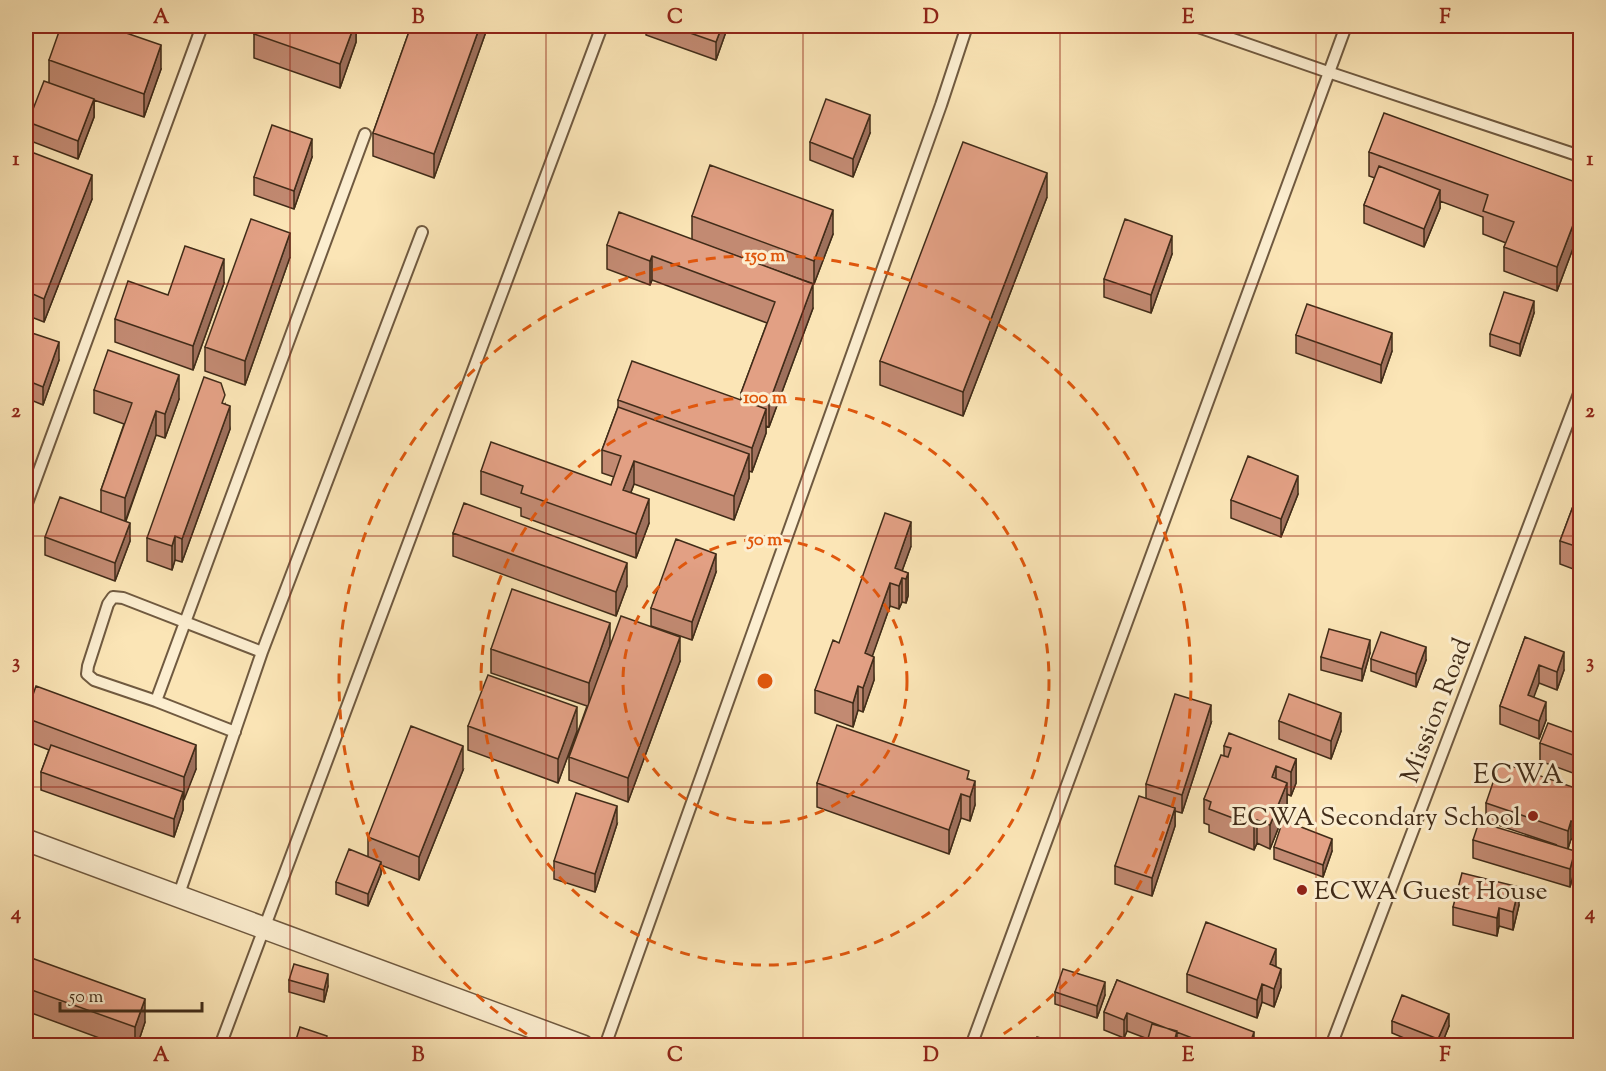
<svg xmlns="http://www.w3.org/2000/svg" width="1606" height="1071" viewBox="0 0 1606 1071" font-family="'Sorts Mill Goudy',serif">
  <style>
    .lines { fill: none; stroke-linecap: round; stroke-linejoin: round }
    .lane-casing { stroke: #705a40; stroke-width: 14 }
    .street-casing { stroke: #705a40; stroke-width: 24 }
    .lane { stroke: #fceed0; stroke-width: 10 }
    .street { stroke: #fceed0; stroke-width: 21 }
    .wall { fill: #c28a72; stroke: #412c19; stroke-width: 1.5 }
    .shaded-wall { fill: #9e705c; stroke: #412c19; stroke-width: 1.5 }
    .building { fill: #e2a084; stroke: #412c19; stroke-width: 1.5 }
    .grid { fill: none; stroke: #8f2418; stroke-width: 1.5; stroke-opacity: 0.55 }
    .ring { fill: none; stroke: #e0570d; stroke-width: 3; stroke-dasharray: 10 8 }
    .poi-dot { fill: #8f2418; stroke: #fceed0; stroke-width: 2 }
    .labels { text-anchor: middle; stroke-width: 6; stroke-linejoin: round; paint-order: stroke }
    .street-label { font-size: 26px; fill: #412c19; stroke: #fceed0 }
    .poi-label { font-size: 26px; fill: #412c19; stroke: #fceed0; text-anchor: end }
    .neighbourhood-label { font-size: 27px; letter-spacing: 1.5px; fill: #412c19; stroke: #fceed0 }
    .centre { fill: #e0570d; stroke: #fceed0; stroke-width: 3 }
    .ring-label { font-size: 18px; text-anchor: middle; font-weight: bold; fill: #e0570d; stroke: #fceed0; stroke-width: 6; stroke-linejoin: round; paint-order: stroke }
    .neatline { fill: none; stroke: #8f2418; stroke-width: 2 }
    .grid-label { font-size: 20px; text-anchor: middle; font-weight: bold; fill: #8f2418 }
  </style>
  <rect width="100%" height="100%" fill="#fbe5b6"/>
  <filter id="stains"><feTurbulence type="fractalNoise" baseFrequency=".00333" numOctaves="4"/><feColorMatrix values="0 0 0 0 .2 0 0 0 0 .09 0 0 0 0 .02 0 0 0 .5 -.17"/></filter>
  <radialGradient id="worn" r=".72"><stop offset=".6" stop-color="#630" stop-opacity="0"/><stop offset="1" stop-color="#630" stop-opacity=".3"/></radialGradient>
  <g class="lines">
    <g class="lane-casing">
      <path id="lane" d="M1195,26L1328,72L1580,156
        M26,506L202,26
        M262,652L422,232
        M156,701L365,134
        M178,897L262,652L123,598L113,597L108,604L88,666L87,674L94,680L156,701L235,732
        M220,1046L602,26
        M605,1046L941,105L967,26
        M971,1046L1346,26
        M1331,1046L1580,391"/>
    </g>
    <g class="street-casing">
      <path id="street" d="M26,840L583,1046"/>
    </g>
    <use href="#lane" class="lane"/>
    <use href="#street" class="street"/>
  </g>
  <path class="wall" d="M356,26V42L340,88L254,58V34Z
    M411,26H488L434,178L373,156V133Z
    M646,26H728L716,60L646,35Z
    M49,60L161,69L144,117L94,100V117L78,159L28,140V122L49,83Z
    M870,133L853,177L810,160V142Z
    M26,150L92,199L44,322L26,315Z
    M1369,152L1581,184V227L1557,291L1504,271V247L1506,243L1483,234V217L1440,201V208L1424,247L1364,223V205L1375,178L1369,176Z
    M312,157L294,209L254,195V177Z
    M1047,197L963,416L880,385V361Z
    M692,216L833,234L814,284L706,245L813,308L769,427L766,426V433L752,472L749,471V478L734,520L634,484L631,492L649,523L636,558L521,516V508L481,494V471L611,485L614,477L602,473V450L618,407V400H741V393L767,323L652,280L650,285L607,269V245L692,239Z
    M1172,254L1151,313L1104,297V279Z
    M290,257L245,385L205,371V347Z
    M224,283L193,370L115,342V319L168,295Z
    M1534,313L1520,356L1490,346V334Z
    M26,331L59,360L43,405L26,398Z
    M1296,335L1392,351L1381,383L1296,353Z
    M94,390L179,399L165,438L156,435L126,521L130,541L115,581L45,555V537L101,512V490L124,424L94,413Z
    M225,404L230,429L182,562L175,560L172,570L147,561V538Z
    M1581,485V572L1560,564V541Z
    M1298,494L1281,537L1231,518V500Z
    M453,533L627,586L616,616L453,556Z
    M911,546L902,571L908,573V596L906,603L902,602L899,609L890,606L872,656L874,680L863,712L858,710L853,727L815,713V690L839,643Z
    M716,572L692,640L651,626V608Z
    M1525,637L1564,670L1557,690L1539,683L1533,697L1546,720L1539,739L1500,724V706Z
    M610,644L680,661L628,802L569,780V757L587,706L491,673V649Z
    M1370,653L1362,681L1321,670V657Z
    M1371,659L1426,660L1416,687L1371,671Z
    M26,715L196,769L183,800V810L174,837L41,790V772L49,750L26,741Z
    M1279,721L1341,731L1331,759L1279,739Z
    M1211,723L1182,813L1175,811V826L1152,896L1115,884V866L1146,798V784Z
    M468,726L577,731L558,783L468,750Z
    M1581,735V776L1540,761V743Z
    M1224,746L1296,759V783L1291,796L1287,794V806L1270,849L1257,843L1254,850L1209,832V825L1204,823V799L1224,756Z
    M463,770L419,880L381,865V874L368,906L336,894V882L368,856V837Z
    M969,779L975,805L970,821L961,818L949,854L817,807V783Z
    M1581,790V842L1571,839L1568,848L1575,869L1570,887L1473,858V840L1557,845L1486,821V803Z
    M617,824L595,892L554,879V861Z
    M1274,847L1332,851L1323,877L1274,859Z
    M1519,905L1513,930L1499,926L1497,936L1453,925V907Z
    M26,956L145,1022L137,1046H121L26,1011Z
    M1276,967L1281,987L1274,1007L1262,1002L1257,1018L1187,992V974Z
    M289,980L328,986L324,1002L289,992Z
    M1117,980L1254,1046H1146L1148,1039L1127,1031L1124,1038L1104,1030V1012Z
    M1055,992L1105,995L1097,1018L1055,1004Z
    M1392,1021L1449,1026L1441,1046H1423L1392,1033Z"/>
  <path class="shaded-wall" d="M354,26H356V42L340,88V64Z
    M480,26H488L434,178V154Z
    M722,26H728L716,60V42Z
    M161,45V69L144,117V94Z
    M94,99V117L78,159V141Z
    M870,115V133L853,177V159Z
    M312,139V157L294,209V191Z
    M1047,173V197L963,416V392Z
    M92,175V199L44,322V299Z
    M1440,190V208L1424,247V229Z
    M1581,204V227L1557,291V267Z
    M833,210V234L814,284V261Z
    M290,233V257L245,385V361Z
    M1172,236V254L1151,313V295Z
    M652,256V280L650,285V261Z
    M224,259V283L193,370V346Z
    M813,284V308L769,427V403Z
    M1534,301V313L1520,356V344Z
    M1392,333V351L1381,383V365Z
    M59,342V360L43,405V387Z
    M179,375V399L165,438V414Z
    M230,406V429L182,562V539Z
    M766,409V433L752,472V448Z
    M156,411V435L125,522V498Z
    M749,454V478L734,520V496Z
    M634,461V484L623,513V490Z
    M1298,476V494L1281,537V519Z
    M649,499V523L636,558V534Z
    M911,522V546L897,585L895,568Z
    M130,523V541L115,581V563Z
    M175,536V560L172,570V546Z
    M716,554V572L692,640V622Z
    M627,563V586L616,616V592Z
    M908,573V596L906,603V579Z
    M902,578V602L899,609V586Z
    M890,583V606L865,677V653Z
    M610,623V646L589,707V683Z
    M680,637V661L628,802V778Z
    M1370,640V653L1362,681V669Z
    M1426,647V660L1416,687V674Z
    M1564,652V670L1557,690V672Z
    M874,657V680L863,712V688Z
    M1539,665V683L1528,713V695Z
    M858,686V710L853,727V703Z
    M1546,702V720L1539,739V721Z
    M1211,705V723L1182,813V795Z
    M577,707V731L558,783V759Z
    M1341,713V731L1331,759V741Z
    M196,745V769L184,800V777Z
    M463,746V770L419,880V857Z
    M1296,759V783L1291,796V772Z
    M1276,766V790L1272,777Z
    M975,781V805L970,821V797Z
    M1287,783V806L1270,849V825Z
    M183,792V810L174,837V819Z
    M961,794V818L949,854V830Z
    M1581,794V812L1576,806Z
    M617,806V824L595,892V874Z
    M1175,808V826L1152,896V878Z
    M1257,820V843L1254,850V826Z
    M1571,821V839L1568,849V831Z
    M1332,839V851L1323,877V865Z
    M1575,851V869L1570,887V869Z
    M381,862V874L368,906V894Z
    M1519,887V905L1513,930V912Z
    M1499,908V926L1497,936V918Z
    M1276,949V967L1270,964Z
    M1281,969V987L1274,1007V989Z
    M328,974V986L324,1002V990Z
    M1105,982V995L1097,1018V1006Z
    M1262,984V1002L1257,1018V1000Z
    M145,999V1022L137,1046H135V1027Z
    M1127,1013V1031L1124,1038V1020Z
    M1449,1014V1026L1441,1046H1438V1039Z
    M1177,1031V1046H1173Z
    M1254,1032V1046H1249Z"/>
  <path class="building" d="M61,26H106L161,45L144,94L49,60Z
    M257,26H354L340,64L254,34Z
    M411,26H480L434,154L373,133Z
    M670,26H722L716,42Z
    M44,81L94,99L78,141L28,122Z
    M826,99L870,115L853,159L810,142Z
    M1384,113L1581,184V204L1557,267L1504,247L1514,222L1483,211L1488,195L1369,152Z
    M272,125L312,139L294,191L254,177Z
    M963,142L1047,173L963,392L880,361Z
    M26,150L92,175L44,299L26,291Z
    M710,165L833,210L814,261L692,216Z
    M1379,166L1440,190L1424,229L1364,205Z
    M619,212L813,284L769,403L741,393L775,302L652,256L650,261L607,245Z
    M251,219L290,233L245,361L205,347Z
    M1125,219L1172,236L1151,295L1104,279Z
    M185,246L224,259L193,346L115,319L128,281L168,295Z
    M1504,292L1534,301L1520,344L1490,334Z
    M1307,304L1392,333L1381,365L1296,335Z
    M26,331L59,342L43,387L26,380Z
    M108,350L179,375L165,414L156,411L125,498L101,490L132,403L94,390Z
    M632,361L766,409L752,448L618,400Z
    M204,377L221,383L225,395L222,403L230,406L182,539L175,536L172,546L147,538Z
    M618,407L749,454L734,496L634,461L623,490L649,499L636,534L521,493L523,486L481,471L491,442L611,485L621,456L602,450Z
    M1248,456L1298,476L1281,519L1231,500Z
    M1581,485V548L1560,541Z
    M60,497L130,523L115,563L45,537Z
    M464,503L627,563L616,592L453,533Z
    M885,513L911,522L895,568L908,573L906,579L902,578L899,586L890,583L865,653L874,657L863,688L858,686L853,703L815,690L833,640L839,643Z
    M676,539L716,554L692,622L651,608Z
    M512,589L610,623L589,683L491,649Z
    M621,616L680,637L628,778L569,757Z
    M1329,629L1370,640L1362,669L1321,657Z
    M1381,632L1426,647L1416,674L1371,659Z
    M1525,637L1564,652L1557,672L1539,665L1528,695L1546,702L1539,721L1500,706Z
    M488,675L577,707L558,759L468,726Z
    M36,686L196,745L184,777L26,718V715Z
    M1175,694L1211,705L1182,795L1146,784Z
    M1289,694L1341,713L1331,741L1279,721Z
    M1548,723L1581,735V758L1540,743Z
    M837,725L969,771L967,779L975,781L970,797L961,794L949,830L817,783Z
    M411,726L463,746L419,857L368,837Z
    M1229,733L1296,759L1291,772L1276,766L1272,777L1287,783L1270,825L1257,820L1254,826L1209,809L1211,802L1204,799L1221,755L1228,757L1231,748L1224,746Z
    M51,745L183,792L174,819L41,772Z
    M1500,762L1581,790V794L1576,806L1581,808V824L1571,821L1568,831L1486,803Z
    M576,793L617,806L595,874L554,861Z
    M1139,796L1175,808L1152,878L1115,866Z
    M1283,820L1332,839L1323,865L1274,847Z
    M1479,822L1575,851L1570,869L1473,840Z
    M349,849L381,862L368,894L336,882Z
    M1462,873L1519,887L1513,912L1499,908L1497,918L1453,907Z
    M1206,922L1276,949L1270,964L1281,969L1274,989L1262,984L1257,1000L1187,974Z
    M26,956L145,999L135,1027L26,988Z
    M294,964L328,974L324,990L289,980Z
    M1063,969L1105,982L1097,1006L1055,992Z
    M1117,980L1254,1032L1249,1046H1213L1127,1013L1124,1020L1104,1012Z
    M1402,995L1449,1014L1438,1039L1392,1021Z
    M1152,1024L1177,1031L1173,1046H1146Z
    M300,1027L327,1036L325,1044L330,1046H294Z
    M1037,1037L1070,1046H1035Z"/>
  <path class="grid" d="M290,26V1046M546,26V1046M803,26V1046M1060,26V1046M1316,26V1046M26,284H1580M26,536H1580M26,787H1580"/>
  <g class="ring">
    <circle cx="765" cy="681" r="142"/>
    <circle cx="765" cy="681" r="284"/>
    <path d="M542 1044A426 426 0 1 1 988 1044"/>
  </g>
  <g class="poi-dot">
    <circle cx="1533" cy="816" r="6"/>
    <circle cx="1302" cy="890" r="6"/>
  </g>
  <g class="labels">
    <g class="street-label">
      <text transform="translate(1435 710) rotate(-69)" y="9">Mission Road</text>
    </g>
    <g class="poi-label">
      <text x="1521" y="825">ECWA Secondary School</text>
      <text x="1314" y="899" text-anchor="start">ECWA Guest House</text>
    </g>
    <g class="neighbourhood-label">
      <text x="1519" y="783">ECWA</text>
    </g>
  </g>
  <circle cx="765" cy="681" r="9" class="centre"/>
  <g class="ring-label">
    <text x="765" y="261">150 m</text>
    <text x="765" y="403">100 m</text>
    <text x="765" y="545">50 m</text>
  </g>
  <rect width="1606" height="1071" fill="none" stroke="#fbe5b6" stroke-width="66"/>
  <path d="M60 1002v9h142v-9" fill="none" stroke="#412c19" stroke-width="3"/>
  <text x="69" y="1002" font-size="18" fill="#412c19" stroke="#fceed0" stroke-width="4.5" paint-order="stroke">50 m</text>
  <rect x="33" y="33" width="1540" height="1005" class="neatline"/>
  <g class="grid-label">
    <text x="161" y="23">A</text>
    <text x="418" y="23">B</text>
    <text x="675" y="23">C</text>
    <text x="931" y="23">D</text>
    <text x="1188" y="23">E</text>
    <text x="1445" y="23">F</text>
    <text x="16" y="165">1</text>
    <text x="1590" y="165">1</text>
    <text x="16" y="417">2</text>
    <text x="1590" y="417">2</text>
    <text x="16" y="668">3</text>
    <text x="1590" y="668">3</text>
    <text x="16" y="919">4</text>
    <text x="1590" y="919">4</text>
    <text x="161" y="1061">A</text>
    <text x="418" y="1061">B</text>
    <text x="675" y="1061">C</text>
    <text x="931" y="1061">D</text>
    <text x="1188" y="1061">E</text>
    <text x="1445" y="1061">F</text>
  </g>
  <rect width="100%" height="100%" filter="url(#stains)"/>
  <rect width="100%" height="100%" fill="url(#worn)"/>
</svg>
